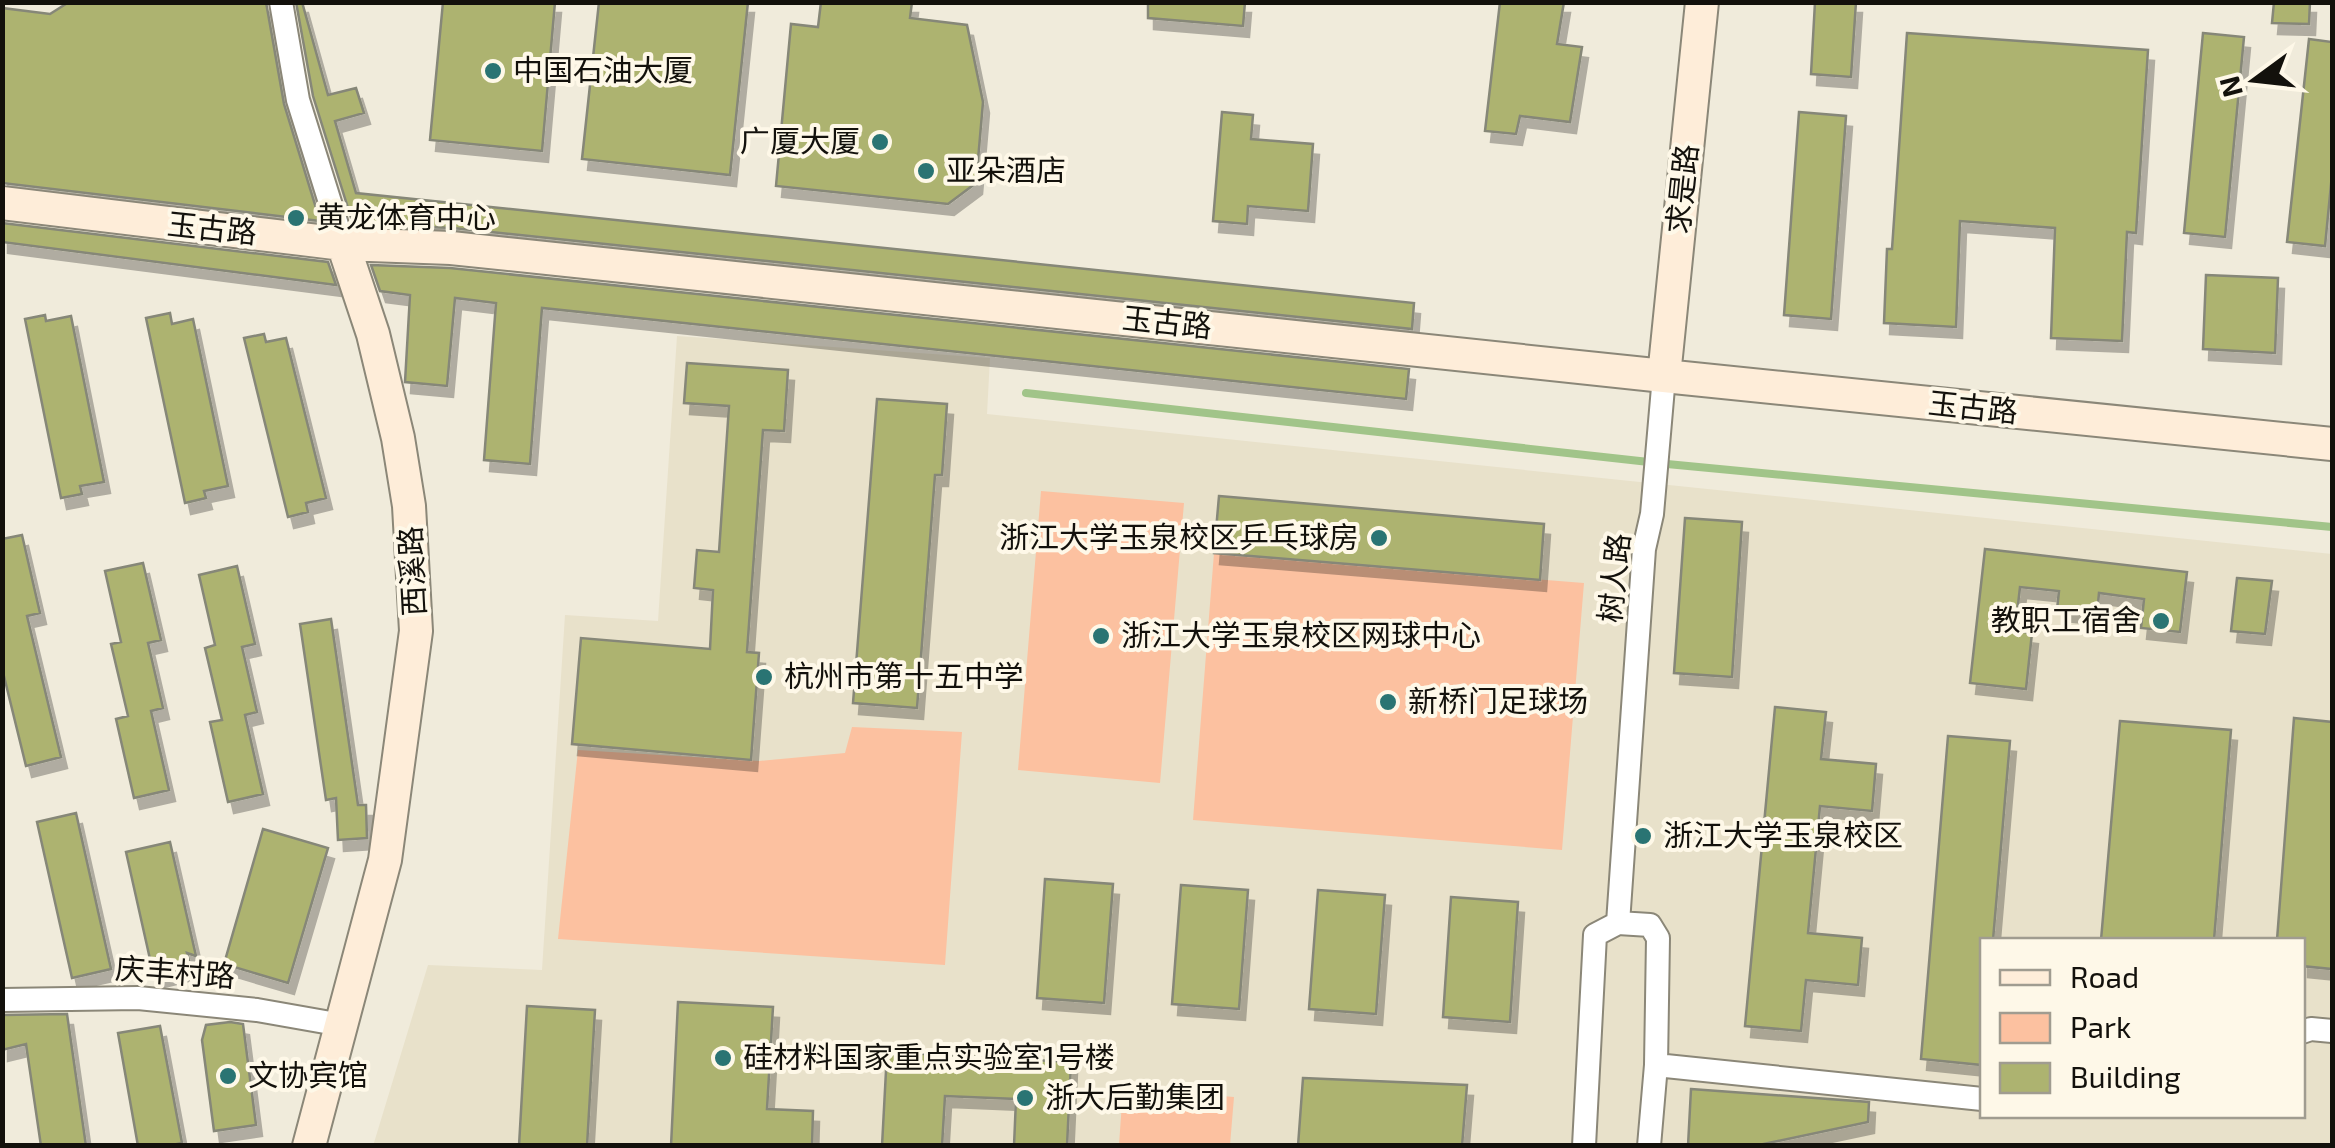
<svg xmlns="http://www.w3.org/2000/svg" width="2335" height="1148" viewBox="0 0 2335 1148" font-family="'Exo 2','Noto Sans SC',sans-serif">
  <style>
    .built { fill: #e8e1ca; fill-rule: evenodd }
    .green { fill: #fcc1a0 }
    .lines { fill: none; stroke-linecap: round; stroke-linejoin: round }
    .stream { stroke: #a1c489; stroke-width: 8 }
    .building { fill: #adb370; stroke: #868778; stroke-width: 2.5; filter: url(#shadow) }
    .street-casing { stroke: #8b8778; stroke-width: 26 }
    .secondary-casing { stroke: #8b8778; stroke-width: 36 }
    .street { stroke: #fff; stroke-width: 22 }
    .secondary { stroke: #feedd9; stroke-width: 32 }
    .poi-dot { fill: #2a7473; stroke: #fef8e8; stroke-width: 4 }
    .labels { text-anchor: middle; stroke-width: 8; stroke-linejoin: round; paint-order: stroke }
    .poi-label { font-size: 30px; fill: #13110c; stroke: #fef8e8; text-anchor: start }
    .street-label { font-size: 30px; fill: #13110c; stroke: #fef8e8 }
  </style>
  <defs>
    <filter id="shadow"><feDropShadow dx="6" dy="11" stdDeviation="0" flood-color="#0004"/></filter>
  </defs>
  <rect width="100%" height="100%" fill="#f0ebdb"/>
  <path class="built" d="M677,336L990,358L987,414L2332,554V1145L373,1146L428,965L542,970L565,615L658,621ZM1982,940H2302V1116H1982Z"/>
  <path class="green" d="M1041,491L1184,503L1160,783L1018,770Z
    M1214,553L1584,583L1562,850L1193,820Z
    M852,727L962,732L945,965L558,939L578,750L759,761L845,753Z
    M1123,1088L1234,1097L1230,1145H1119Z"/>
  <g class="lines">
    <path class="stream" d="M1026,393L1667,464L2332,527"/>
  </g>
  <path class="building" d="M69,2H266L284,104L320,221L2,183V8L50,14Z
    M296,2H302L328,95L356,88L364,113L335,121L356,193L1414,303L1412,329L453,228L353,224L313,96Z
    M443,2H555L542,151L430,140Z
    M599,2H748L730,175L582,159Z
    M821,2H912L910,18L967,25L983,102L976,183L948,204L776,186L791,24L818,27Z
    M1148,2H1245L1243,26L1148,18Z
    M1500,2H1564L1557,44L1582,47L1570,122L1520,116L1516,134L1485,131Z
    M1815,2H1856L1851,77L1811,74Z
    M2274,2H2310L2309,24L2272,23Z
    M1907,33L2148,50L2136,233L2127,232L2122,341L2051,338L2055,228L1960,221L1956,327L1884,323L1887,249H1892Z
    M2203,33L2244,37L2225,237L2184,233Z
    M2309,39L2332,42V174L2325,246L2287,242Z
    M1222,112L1253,115L1251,139L1313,144L1308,211L1248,206L1247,224L1213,221Z
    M1799,112L1846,116L1831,319L1784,315Z
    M2,223L328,262L336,285L2,242Z
    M371,265L450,268L1409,369L1406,399L542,308L530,464L484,460L496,303L455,298L447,386L405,382L410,295L380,291Z
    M2206,275L2278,278L2275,353L2203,349Z
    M170,313L172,324L193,319L228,486L204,491L206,498L185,503L146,318Z
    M45,315L46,321L71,316L104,482L80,486L82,494L61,498L25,319Z
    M264,334L266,342L286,338L326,498L306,503L308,512L288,517L244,338Z
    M687,363L788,370L784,431L763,430L747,652L759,653L751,760L572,744L581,638L710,649L713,590L694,588L697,550L719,552L729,406L684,403Z
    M877,399L947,404L942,475H935L917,708L853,703Z
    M1219,496L1544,524L1540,580L1214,553Z
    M1685,518L1742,522L1732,677L1674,673Z
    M22,535L40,613L27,616L61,757L26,766L2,668V539Z
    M1985,549L2187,572L2180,632L2141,628L2144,599L2099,593L2097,614L2057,610L2059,591L2020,587L2015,631L2032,633L2026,689L1970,683Z
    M143,563L161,640L148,643L163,708L151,711L169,790L134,798L116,719L128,716L111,644L121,642L105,571Z
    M237,566L255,644L242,647L257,712L245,715L263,794L228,802L210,722L222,720L205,648L215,645L199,575Z
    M2237,578L2272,581L2265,634L2231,631Z
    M331,619L358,805H366L367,838L338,840L336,798L326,800L300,624Z
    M1775,707L1826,712L1821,759L1876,764L1872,811L1820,806L1808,933L1862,938L1858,985L1806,980L1801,1031L1745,1026Z
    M2294,718L2332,722V969L2302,966V940H2277Z
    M2120,721L2231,730L2214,940H2101Z
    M1948,736L2010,741L1993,940H1982V1065L1921,1059Z
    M76,813L111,969L72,978L37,822Z
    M263,829L328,848L288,983L224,964Z
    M170,842L196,956L187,953L191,968L154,977L126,852Z
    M1045,879L1113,884L1104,1003L1037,998Z
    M1181,885L1248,890L1239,1009L1172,1004Z
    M1318,890L1385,895L1376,1014L1309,1009Z
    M1451,897L1518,902L1510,1022L1443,1017Z
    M678,1002L773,1007L767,1109L813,1111L812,1146H671Z
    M527,1006L595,1010L587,1146H519Z
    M67,1014L86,1146H41L26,1044L2,1050V1015Z
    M230,1022L243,1024L256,1125L214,1131L202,1040L206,1025Z
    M160,1026L182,1143L167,1146H138L118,1033Z
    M887,1052L1071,1062L1067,1146H1014L1016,1099L945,1096L942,1146H882Z
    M1303,1078L1467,1085L1462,1146H1298Z
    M1691,1089L1869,1102L1868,1122L1754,1146H1688Z"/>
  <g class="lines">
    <g class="street-casing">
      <path id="street" d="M281,2L298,100L343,244
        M1618,923L1644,549L1652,514L1664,376
        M2,1000L138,998L257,1010L342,1025
        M2302,1032L2311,1029L2332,1031
        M1656,1065L1982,1099
        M1584,1146L1595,935L1618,923L1650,925L1658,938L1656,1065L1649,1146"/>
    </g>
    <g class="secondary-casing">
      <path id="secondary" d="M2,203L343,244L451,248L1664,376L2332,444
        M1664,376L1702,2
        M309,1146L385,860L416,631L409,506L398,438L373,334L343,244"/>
    </g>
    <use href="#street" class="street"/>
    <use href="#secondary" class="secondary"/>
  </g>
  <g class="poi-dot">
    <circle cx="493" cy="71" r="10"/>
    <circle cx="880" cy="142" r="10"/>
    <circle cx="926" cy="171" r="10"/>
    <circle cx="296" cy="218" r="10"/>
    <circle cx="1379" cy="538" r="10"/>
    <circle cx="2161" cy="621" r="10"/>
    <circle cx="1101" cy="636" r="10"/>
    <circle cx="764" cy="677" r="10"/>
    <circle cx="1388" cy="702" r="10"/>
    <circle cx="1643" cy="836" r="10"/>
    <circle cx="723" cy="1058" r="10"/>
    <circle cx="228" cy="1076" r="10"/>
    <circle cx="1025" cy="1098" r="10"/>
  </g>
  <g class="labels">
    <g class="poi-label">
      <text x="513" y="81">中国石油大厦</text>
      <text x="860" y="152" text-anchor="end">广厦大厦</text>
      <text x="946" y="181">亚朵酒店</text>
      <text x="316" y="228">黄龙体育中心</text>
      <text x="1359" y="548" text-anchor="end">浙江大学玉泉校区乒乓球房</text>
      <text x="2141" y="631" text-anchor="end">教职工宿舍</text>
      <text x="1121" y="646">浙江大学玉泉校区网球中心</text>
      <text x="784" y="687">杭州市第十五中学</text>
      <text x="1408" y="712">新桥门足球场</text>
      <text x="1663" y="846">浙江大学玉泉校区</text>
      <text x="743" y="1068">硅材料国家重点实验室1号楼</text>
      <text x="248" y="1086">文协宾馆</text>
      <text x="1045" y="1108">浙大后勤集团</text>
    </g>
    <g class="street-label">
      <text transform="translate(1683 189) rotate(-84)" y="10">求是路</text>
      <text transform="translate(212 229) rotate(6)" y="10">玉古路</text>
      <text transform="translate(1167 323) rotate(6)" y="10">玉古路</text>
      <text transform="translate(1973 408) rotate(6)" y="10">玉古路</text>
      <text transform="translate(413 571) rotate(-93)" y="10">西溪路</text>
      <text transform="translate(1615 578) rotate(-84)" y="10">树人路</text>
      <text transform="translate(175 973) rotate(4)" y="10">庆丰村路</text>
    </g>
  </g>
  <rect width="2335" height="1148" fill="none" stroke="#13110c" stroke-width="10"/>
  <rect x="1980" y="938" width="325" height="180" fill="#fef8e8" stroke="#a09c90" stroke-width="2.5"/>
  <rect x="2000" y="970" width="50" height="15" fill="#feedd9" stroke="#a09c90" stroke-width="2.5"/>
  <text x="2070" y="988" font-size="30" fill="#13110c">Road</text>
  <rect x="2000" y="1013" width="50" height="30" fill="#fcc1a0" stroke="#a09c90" stroke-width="2.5"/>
  <text x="2070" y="1038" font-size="30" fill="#13110c">Park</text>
  <rect x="2000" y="1063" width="50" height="30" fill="#adb370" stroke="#a09c90" stroke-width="2.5"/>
  <text x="2070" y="1088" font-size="30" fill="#13110c">Building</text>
  <g transform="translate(2255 80) rotate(255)" stroke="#fef8e8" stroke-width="8" paint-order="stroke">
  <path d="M0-8L18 38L0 25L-18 38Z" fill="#13110c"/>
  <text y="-15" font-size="28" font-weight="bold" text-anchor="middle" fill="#13110c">N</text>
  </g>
</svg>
